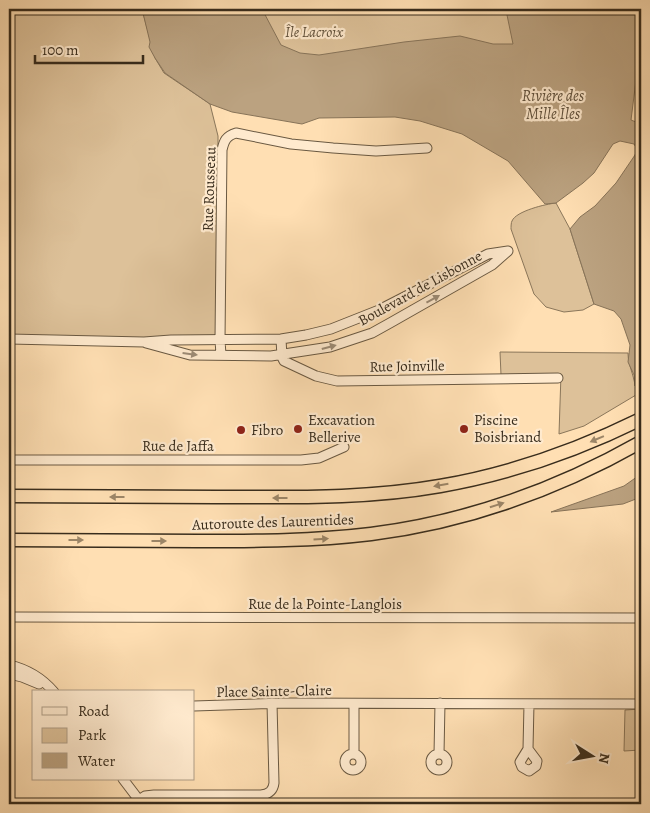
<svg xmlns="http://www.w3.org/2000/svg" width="650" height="813" viewBox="0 0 650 813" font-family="Alegreya,serif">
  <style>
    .green { fill: #ddc199; stroke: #8a765a }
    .water { fill: #bba280; stroke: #877358 }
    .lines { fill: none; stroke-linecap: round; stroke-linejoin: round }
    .minor-casing { stroke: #6a5942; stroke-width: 11 }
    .highway-casing { stroke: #382c1c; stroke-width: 15 }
    .minor { stroke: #ffeace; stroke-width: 9 }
    .highway { stroke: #ffdfb3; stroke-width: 12 }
    .oneway { fill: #9c8b75 }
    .oneway2 { fill: #9c8668 }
    .poi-dot { fill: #8f2418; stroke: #ffeace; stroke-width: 2 }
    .labels { text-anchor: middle; stroke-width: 4.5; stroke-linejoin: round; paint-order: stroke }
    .park-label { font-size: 15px; font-style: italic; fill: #61513b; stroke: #ffeace }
    .street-label { font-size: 15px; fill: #382c1c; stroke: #ffeace }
    .poi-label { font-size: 15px; fill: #382c1c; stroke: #ffeace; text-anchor: start }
    .water-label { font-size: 16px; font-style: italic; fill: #5f4f3a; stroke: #ffeace }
  </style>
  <rect width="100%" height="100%" fill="#ffdfb3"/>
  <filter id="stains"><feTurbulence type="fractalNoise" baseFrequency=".004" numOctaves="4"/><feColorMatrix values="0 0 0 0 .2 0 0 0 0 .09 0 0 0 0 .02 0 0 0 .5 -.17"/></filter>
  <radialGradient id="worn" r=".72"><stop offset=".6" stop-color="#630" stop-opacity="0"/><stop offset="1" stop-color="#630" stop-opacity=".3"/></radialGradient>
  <path class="green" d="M9,9H142L155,58L164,73L210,104L218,136V337L9,339Z
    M238,9H515L540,50L296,59Z
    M556,203L570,229L594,304L583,310L564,312L546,307L534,294L511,229C511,228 511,222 512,221C516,211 546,204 556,203Z
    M500,352L628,353C628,365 634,375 635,386L641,390V392L584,426L559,434L561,374L501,375Z
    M641,709V750L624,751L625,710Z"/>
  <path class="water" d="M142,9H262L281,45L300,53L319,55L404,42L460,36L493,44H513L507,15L503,9H641V40L631,120L641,124V390L635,386L634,375L628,362L630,345L621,319L614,311L594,304L570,229L580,217L595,206L616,183L635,155L637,149L634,144L620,141L613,144L594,173L583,183L556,203L545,204L508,161L462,134L420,121L395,117L319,118L302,124L232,112L210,104L165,73L155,58L149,47L150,42Z
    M641,474V497L623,504L551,512L624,486Z"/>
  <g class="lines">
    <g class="minor-casing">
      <path id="minor" d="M9,339L144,342L171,340L281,339L306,335L331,329L379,310L488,254L508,251
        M281,339L282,357L284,361L316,376L337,381L558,378
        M146,343L190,355L271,356L330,347L372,333L390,323L492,265L508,251
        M221,355L220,340L222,150C224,141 226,136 236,133L291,144L333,148L376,151L427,148
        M9,460H301L319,458L344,447
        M9,617L641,618
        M9,665C27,669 42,678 54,692
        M9,674L22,677L39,684
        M194,706L284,703L641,704
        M528,749L537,761L536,766L529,771L522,767L520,762L528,749L529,704
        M345 762a8 8 0 1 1 16 0a8 8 0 1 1-16 0Z
        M431 762a8 8 0 1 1 16 0a8 8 0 1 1-16 0Z
        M354,754V704
        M439,754L440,703
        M123,779L142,804
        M139,800L145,796L154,795H261C269,794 273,791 274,783L272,703"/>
    </g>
    <g class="highway-casing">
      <path id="highway" d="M9,496C78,496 148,497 217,497C292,497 366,499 440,486C510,474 578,450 641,419
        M9,540C72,540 135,541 198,541C256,541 313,541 371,534C466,522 558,489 641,442"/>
    </g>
    <use href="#minor" class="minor"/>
    <use href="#highway" class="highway"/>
  </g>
  <defs><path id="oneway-solid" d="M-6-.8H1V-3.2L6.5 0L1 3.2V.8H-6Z" transform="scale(1.25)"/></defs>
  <g class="oneway">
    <use href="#oneway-solid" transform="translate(433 299) rotate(-29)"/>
    <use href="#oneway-solid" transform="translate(329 347) rotate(-15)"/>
    <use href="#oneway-solid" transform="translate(190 354) rotate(7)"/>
  </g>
  <g class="oneway2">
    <use href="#oneway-solid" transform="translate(597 439) rotate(157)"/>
    <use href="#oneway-solid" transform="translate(441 485) rotate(170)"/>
    <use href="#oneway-solid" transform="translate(117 497) rotate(-180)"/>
    <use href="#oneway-solid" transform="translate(280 498) rotate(-180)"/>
    <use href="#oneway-solid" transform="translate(497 505) rotate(-18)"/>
    <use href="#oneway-solid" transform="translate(321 539) rotate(-4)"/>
    <use href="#oneway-solid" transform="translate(76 540)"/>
    <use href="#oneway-solid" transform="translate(159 541)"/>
  </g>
  <g class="poi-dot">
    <circle cx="298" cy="429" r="5"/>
    <circle cx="464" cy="429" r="5"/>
    <circle cx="241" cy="430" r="5"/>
  </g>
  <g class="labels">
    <g class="park-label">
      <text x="314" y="37">Île Lacroix</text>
    </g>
    <g class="street-label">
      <text transform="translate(209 189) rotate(-88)" y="5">Rue Rousseau</text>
      <text transform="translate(420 288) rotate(-29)" y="5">Boulevard de Lisbonne</text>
      <text transform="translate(407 366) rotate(-1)" y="5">Rue Joinville</text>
      <text x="178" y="451">Rue de Jaffa</text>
      <text transform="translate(273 522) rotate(-2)" y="5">Autoroute des Laurentides</text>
      <text x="325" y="609">Rue de la Pointe-Langlois</text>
      <text transform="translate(274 691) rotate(-1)" y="5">Place Sainte-Claire</text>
    </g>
    <g class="poi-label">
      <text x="308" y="425">Excavation<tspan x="308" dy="17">Bellerive</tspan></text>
      <text x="474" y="425">Piscine<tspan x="474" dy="17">Boisbriand</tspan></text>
      <text x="251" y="435">Fibro</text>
    </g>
    <g class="water-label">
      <text x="553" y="101">Rivière des<tspan x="553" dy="18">Mille Îles</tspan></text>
    </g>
  </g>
  <rect width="650" height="813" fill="none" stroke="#ffdfb3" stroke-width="30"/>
  <rect x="10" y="10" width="630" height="793" fill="none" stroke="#382c1c" stroke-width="2.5"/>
  <rect x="15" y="15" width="620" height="783" fill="none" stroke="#382c1c"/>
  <rect x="32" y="690" width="162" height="90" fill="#ffeace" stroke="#af9e87"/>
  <rect x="42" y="707" width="25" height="8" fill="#ffeace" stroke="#af9e87"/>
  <text x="78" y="716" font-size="15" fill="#382c1c">Road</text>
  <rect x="42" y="728" width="25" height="15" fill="#ddc199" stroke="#af9e87"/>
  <text x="78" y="740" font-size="15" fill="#382c1c">Park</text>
  <rect x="42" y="753" width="25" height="15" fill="#bba280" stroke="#af9e87"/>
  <text x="78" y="766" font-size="15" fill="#382c1c">Water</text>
  <g transform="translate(592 756) rotate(101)" stroke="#ffeace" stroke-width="4" paint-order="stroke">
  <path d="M0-4L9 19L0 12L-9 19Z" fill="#382c1c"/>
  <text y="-8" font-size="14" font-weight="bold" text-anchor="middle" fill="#382c1c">N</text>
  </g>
  <path d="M35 55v8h108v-8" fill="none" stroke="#382c1c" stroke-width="2.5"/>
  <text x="42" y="55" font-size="15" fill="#382c1c" stroke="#ffeace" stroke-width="4" paint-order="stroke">100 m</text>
  <rect width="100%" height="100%" filter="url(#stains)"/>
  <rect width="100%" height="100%" fill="url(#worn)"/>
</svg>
